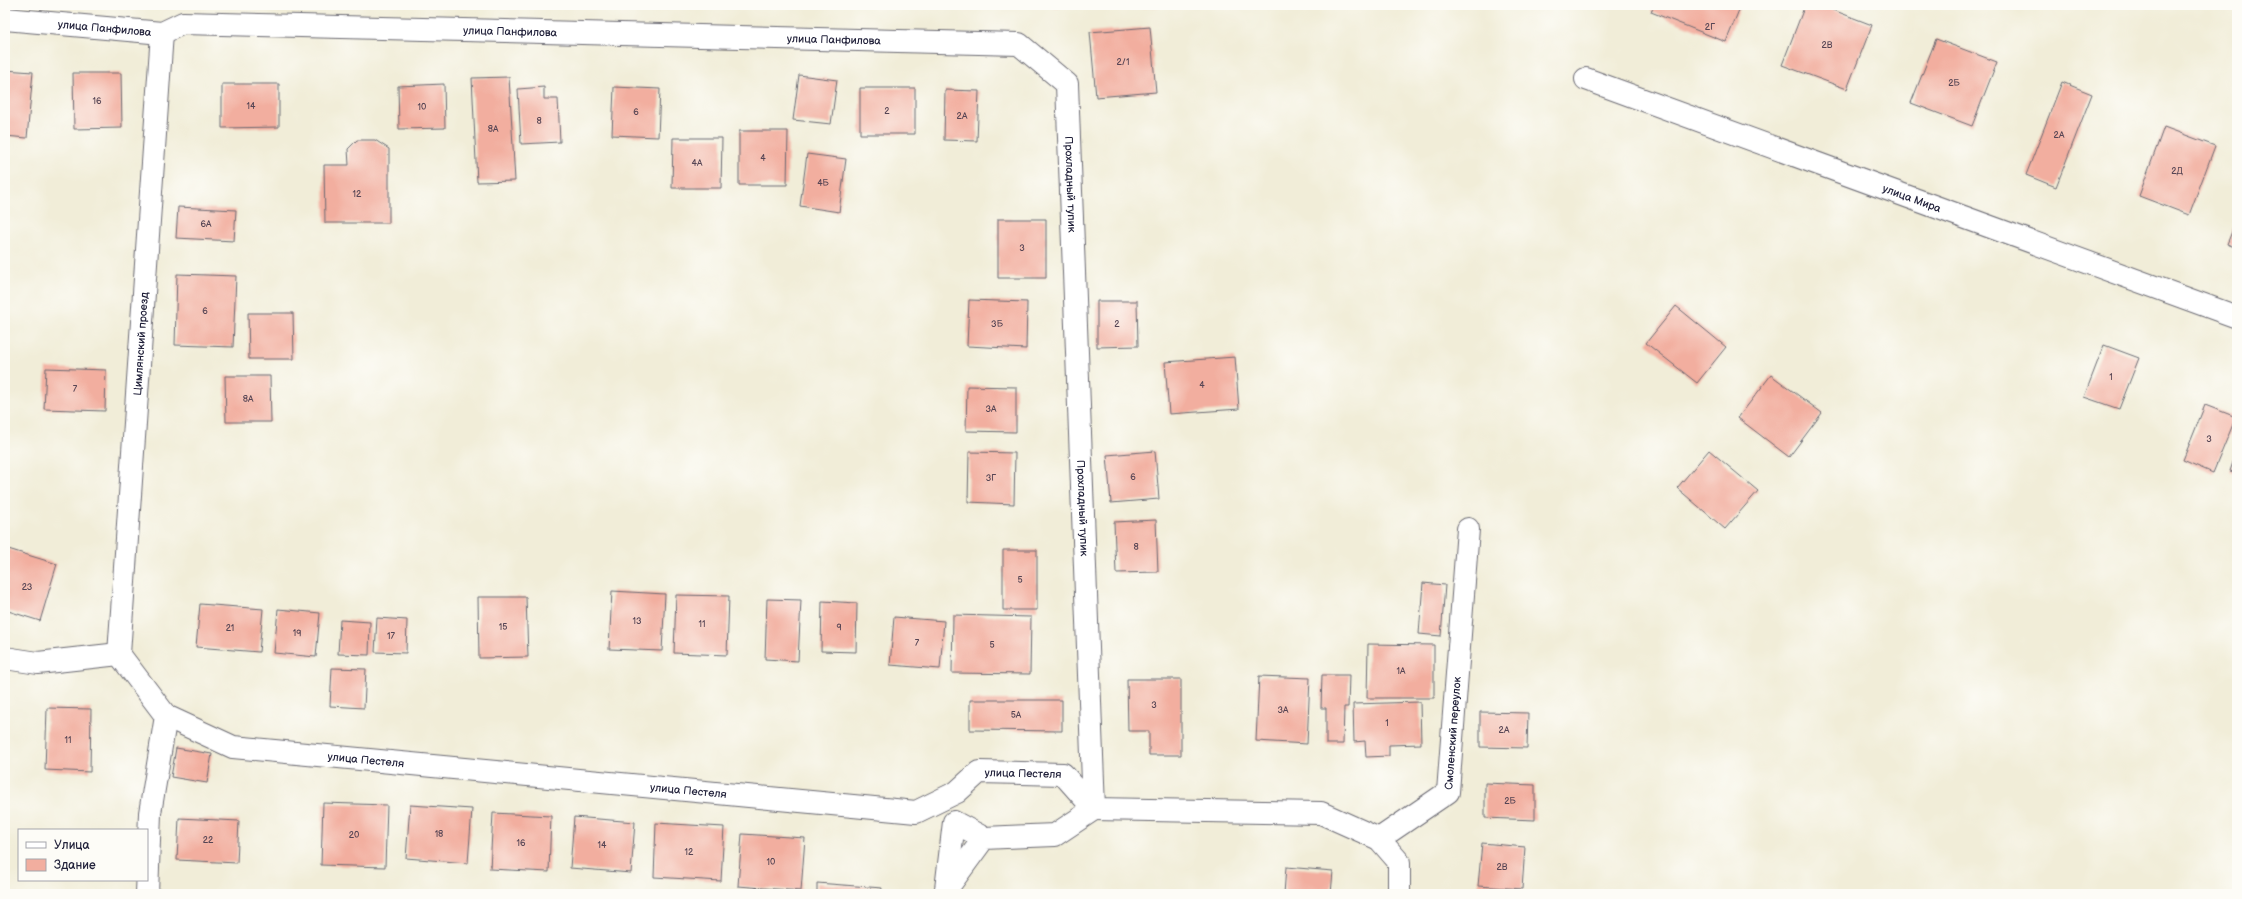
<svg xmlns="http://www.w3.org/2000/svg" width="2242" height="899" viewBox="0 0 2242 899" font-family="'Balsamiq Sans',sans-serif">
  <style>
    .building { fill: #f2ae9f }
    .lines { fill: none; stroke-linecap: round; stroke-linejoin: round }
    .street-casing { stroke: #6a6972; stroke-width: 24 }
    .street { stroke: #fff; stroke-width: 22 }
    .labels { text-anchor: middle; stroke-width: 4; stroke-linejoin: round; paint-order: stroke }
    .number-label { font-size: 9px; fill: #564554 }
    .street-label { font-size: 11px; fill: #22223b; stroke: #fdfcf7 }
  </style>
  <rect width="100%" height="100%" fill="#fdfcf7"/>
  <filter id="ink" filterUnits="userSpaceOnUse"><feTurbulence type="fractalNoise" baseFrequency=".025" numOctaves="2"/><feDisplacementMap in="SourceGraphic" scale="8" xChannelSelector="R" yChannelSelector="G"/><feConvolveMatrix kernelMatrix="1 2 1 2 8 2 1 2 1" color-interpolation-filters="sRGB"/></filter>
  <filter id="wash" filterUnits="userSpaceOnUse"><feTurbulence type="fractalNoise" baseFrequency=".012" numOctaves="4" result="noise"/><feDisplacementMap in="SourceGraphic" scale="16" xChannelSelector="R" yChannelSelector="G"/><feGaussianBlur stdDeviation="0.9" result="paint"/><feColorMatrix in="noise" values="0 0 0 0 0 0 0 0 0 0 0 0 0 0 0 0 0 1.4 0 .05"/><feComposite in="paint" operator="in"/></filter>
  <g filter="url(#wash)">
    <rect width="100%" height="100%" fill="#f1edd8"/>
    <g id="blocks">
      <path class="building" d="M1011,5H1071V7H1011Z
        M1139,5H1161L1162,6L1139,8Z
        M1654,5H1741L1726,42L1651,12Z
        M1805,5H1820L1872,25L1847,89L1782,65Z
        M1150,27L1156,92L1096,97L1090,32Z
        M1936,39L1997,62L1972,126L1911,103Z
        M5,70L33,72L27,138L5,136Z
        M73,73H121L122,128L74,129Z
        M799,75L837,80L831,124L793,120Z
        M509,77L515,181L477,182L472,78Z
        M2062,82L2092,94L2056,187L2026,175Z
        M222,84H279V127L222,128Z
        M444,84L445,128L399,129L398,86Z
        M544,87V99H558L560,142L521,144L518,89Z
        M614,87L660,89L658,137L612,135Z
        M860,88H915V134H860Z
        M945,90L979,91L977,141L944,140Z
        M2164,127L2215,146L2189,215L2139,196Z
        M739,131H788L787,185H739Z
        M673,138H722L721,188H672Z
        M357,140H375L389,149V223H325L324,165H349L348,149Z
        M807,154L846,159L839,212L800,206Z
        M178,207L236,210L234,241L176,238Z
        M998,219H1046V278H998Z
        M2237,219V248L2227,244Z
        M177,274L236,276L233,347L175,345Z
        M969,300L1027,302L1026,349L967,346Z
        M1097,301H1137L1138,346L1097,347Z
        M1676,306L1726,347L1697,383L1646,343Z
        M248,313H293L294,359H249Z
        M2104,345L2139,358L2119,409L2084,397Z
        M1235,357L1239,409L1169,414L1165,362Z
        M46,368L106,370L105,411L44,409Z
        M1771,375L1822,413L1789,457L1738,418Z
        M225,376H270L271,422H226Z
        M967,386L1016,387V432L966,431Z
        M2205,405L2236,417L2213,473L2183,460Z
        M1709,450L1758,491L1725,529L1677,488Z
        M1155,451L1159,499L1111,503L1107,455Z
        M2237,451V473L2230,471Z
        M969,452L1015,453L1014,504L968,502Z
        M1156,520L1158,572L1116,573L1114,522Z
        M5,548L57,564L40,621L5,610Z
        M1003,550H1037V610H1003Z
        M1423,583L1445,585L1441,636L1419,634Z
        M612,591L665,594L662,651L609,649Z
        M676,595L729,596L727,655L674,653Z
        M478,597H526L528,657L479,658Z
        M767,599L801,600L798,661L765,659Z
        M822,601L857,603L856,652L821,651Z
        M200,604L263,609L259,652L196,647Z
        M278,609L320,613L316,657L274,653Z
        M953,615L1031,617L1030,674L952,673Z
        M894,617L944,621L940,669L890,665Z
        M377,618L407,620L406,653L375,652Z
        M340,620L370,622L369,655L338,654Z
        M1368,644L1434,645V698H1367Z
        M332,668L366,669L364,708L330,706Z
        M1322,675H1349L1348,707H1344L1343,744H1326V708H1321Z
        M1259,676L1310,678L1307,744L1256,741Z
        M1127,679H1181V755H1149V731H1128Z
        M970,700H1062V731L970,730Z
        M1420,702L1421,744L1389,745V756L1366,757L1365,741L1354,742L1353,704Z
        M47,708L91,709L90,772L45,770Z
        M1480,712L1528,713L1527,748L1480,747Z
        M176,748L212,754L207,783L171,777Z
        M1485,783L1535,785V820L1485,818Z
        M323,803L387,805L385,867L321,865Z
        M410,805L472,809L468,863L406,858Z
        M493,813L551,816L549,872L490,869Z
        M574,817L635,822L631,873L570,868Z
        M179,818L239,821L237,863L177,860Z
        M656,823L724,827L721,881L654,877Z
        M742,834L805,838L801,891L738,886Z
        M1482,843L1525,847L1522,889L1478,886Z
        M1286,867L1333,871L1331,894H1284Z
        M817,883L882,888L881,894H817Z"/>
    </g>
  </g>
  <g filter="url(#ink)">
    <use href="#blocks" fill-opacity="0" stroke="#6a6972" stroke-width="1"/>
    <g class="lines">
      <g class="street-casing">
        <g id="street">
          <path id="s1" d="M5,19L162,33L183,23L1019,44L1067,84L1094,809L1055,835L984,838L946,890V894"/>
          <path id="s2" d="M1586,79L2237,317"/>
          <path id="s3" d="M119,654L162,33"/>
          <path id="s4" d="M5,658L38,663L119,654L166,716L233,747L916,812L957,792L979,772L1063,774L1094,809L1321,813L1379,839"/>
          <path d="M946,889L954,822L984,838"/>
          <path d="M147,894L150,813L166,716"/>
          <path id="s5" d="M1399,894V862L1379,839L1448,792L1468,529"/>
        </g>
      </g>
      <use href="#street" class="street"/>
    </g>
  </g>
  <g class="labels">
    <g class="number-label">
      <text x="1710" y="30">2Г</text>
      <text x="1827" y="48">2В</text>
      <text x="1123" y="65">2/1</text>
      <text x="1954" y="86">2Б</text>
      <text x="97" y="104">16</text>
      <text x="251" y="109">14</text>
      <text x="422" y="110">10</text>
      <text x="887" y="114">2</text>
      <text x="636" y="115">6</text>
      <text x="962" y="119">2А</text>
      <text x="539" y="124">8</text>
      <text x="493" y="132">8А</text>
      <text x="2059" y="138">2А</text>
      <text x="763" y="161">4</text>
      <text x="697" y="166">4А</text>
      <text x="2177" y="174">2Д</text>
      <text x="823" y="186">4Б</text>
      <text x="357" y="197">12</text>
      <text x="206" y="227">6А</text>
      <text x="1022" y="251">3</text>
      <text x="205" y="314">6</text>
      <text x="997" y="327">3Б</text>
      <text x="1117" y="327">2</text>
      <text x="2111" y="380">1</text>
      <text x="1202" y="388">4</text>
      <text x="75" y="392">7</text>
      <text x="248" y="402">8А</text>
      <text x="991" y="412">3А</text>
      <text x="2209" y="442">3</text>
      <text x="1133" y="480">6</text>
      <text x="991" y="481">3Г</text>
      <text x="1136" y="550">8</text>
      <text x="1020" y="583">5</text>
      <text x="27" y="590">23</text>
      <text x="637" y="624">13</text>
      <text x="702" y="627">11</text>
      <text x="503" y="630">15</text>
      <text x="839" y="630">9</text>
      <text x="230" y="631">21</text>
      <text x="297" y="636">19</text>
      <text x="391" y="639">17</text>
      <text x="917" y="646">7</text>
      <text x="992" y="648">5</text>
      <text x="1401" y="674">1А</text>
      <text x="1154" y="708">3</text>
      <text x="1283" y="713">3А</text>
      <text x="1016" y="718">5А</text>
      <text x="1387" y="726">1</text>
      <text x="1504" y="733">2А</text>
      <text x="68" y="743">11</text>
      <text x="1510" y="804">2Б</text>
      <text x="439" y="837">18</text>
      <text x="354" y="838">20</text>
      <text x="208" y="843">22</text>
      <text x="521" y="846">16</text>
      <text x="602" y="848">14</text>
      <text x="689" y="855">12</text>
      <text x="771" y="865">10</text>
      <text x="1502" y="870">2В</text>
    </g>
    <g class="street-label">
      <text dy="4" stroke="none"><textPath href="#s1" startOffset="100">улица Панфилова</textPath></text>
      <text dy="4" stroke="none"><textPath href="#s1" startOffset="508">улица Панфилова</textPath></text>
      <text dy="4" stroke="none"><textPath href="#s1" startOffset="832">улица Панфилова</textPath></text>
      <text dy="4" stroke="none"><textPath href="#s1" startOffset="1180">Прохладный тупик</textPath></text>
      <text dy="4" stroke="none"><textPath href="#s2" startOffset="347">улица Мира</textPath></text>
      <text dy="4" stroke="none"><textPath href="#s3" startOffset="311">Цимлянский проезд</textPath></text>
      <text dy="4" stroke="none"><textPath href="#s1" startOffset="1504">Прохладный тупик</textPath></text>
      <text dy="4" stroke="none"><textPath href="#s5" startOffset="205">Смоленский переулок</textPath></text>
      <text dy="4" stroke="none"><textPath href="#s4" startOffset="400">улица Пестеля</textPath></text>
      <text dy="4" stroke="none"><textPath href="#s4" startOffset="1072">улица Пестеля</textPath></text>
      <text dy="4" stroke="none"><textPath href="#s4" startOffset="724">улица Пестеля</textPath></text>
    </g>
  </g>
  <rect width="2242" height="899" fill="none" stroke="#fdfcf7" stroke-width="20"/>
  <rect x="18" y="829" width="130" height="52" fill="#fdfcf7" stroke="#a5a5ac"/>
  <rect x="26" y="842" width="20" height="6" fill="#ffffff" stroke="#a5a5ac"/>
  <text x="54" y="849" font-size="12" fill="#22223b">Улица</text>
  <rect x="26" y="859" width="20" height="12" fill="#f2ae9f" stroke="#a5a5ac"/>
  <text x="54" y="869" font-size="12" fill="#22223b">Здание</text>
</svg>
